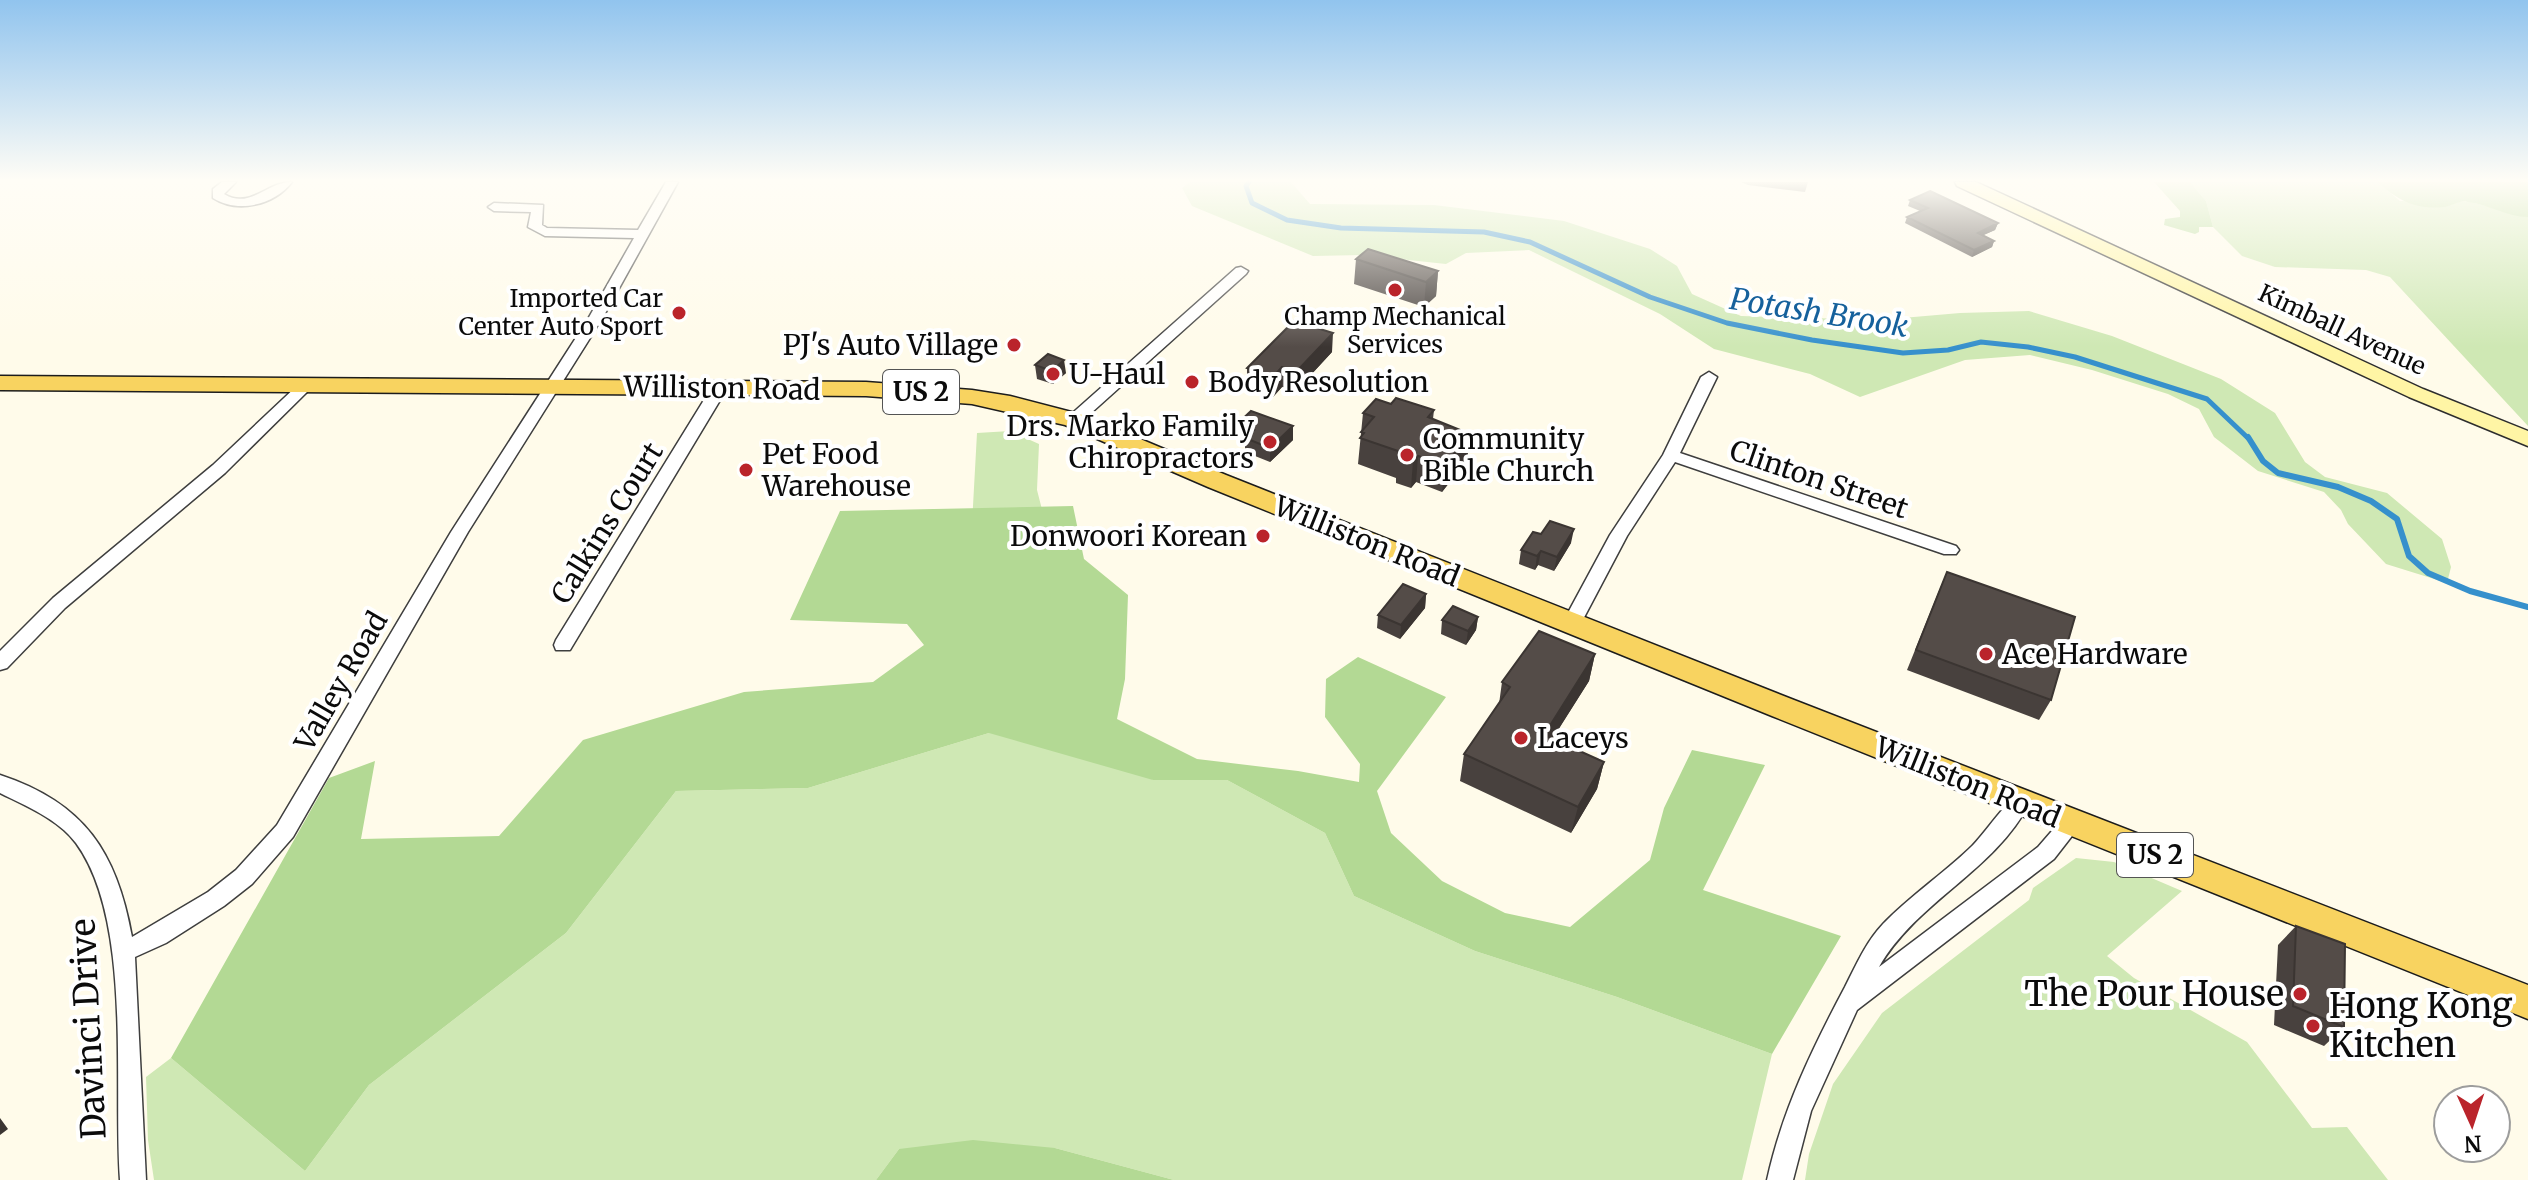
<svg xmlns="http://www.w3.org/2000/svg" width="2528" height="1180" viewBox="0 0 2528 1180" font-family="Merriweather,serif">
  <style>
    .green { fill: #cfe8b4 }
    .forest { fill: #b3d994 }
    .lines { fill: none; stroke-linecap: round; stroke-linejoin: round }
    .stream-far1 { stroke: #3690cc; stroke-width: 5 }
    .stream { stroke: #3690cc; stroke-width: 6 }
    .street-casing { stroke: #3e3e3e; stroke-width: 3 }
    .secondary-casing { stroke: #2d2d2d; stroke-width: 3 }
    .primary-casing { stroke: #1c1c1c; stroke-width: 3 }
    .street { fill: #fff; fill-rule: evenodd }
    .secondary { fill: #fff5a5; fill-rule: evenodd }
    .primary { fill: #f8d360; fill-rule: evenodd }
    .wall { fill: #48413e }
    .shaded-wall { fill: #3b3532 }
    .building { fill: #544c48; stroke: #3b3532; stroke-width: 2 }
    .poi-dot { fill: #ba242b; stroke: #fff; stroke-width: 3 }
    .labels { text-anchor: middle; stroke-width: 8; stroke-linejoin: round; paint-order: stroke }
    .far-poi-label { font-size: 24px; fill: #0b0b0b; stroke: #fff; text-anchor: end }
    .far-street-label { font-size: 24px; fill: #0b0b0b; stroke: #fff }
    .shield { fill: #fff; stroke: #545454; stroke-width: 2 }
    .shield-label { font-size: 26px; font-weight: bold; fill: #0b0b0b }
    .poi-label { font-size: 28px; fill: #0b0b0b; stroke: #fff; text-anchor: start }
    .street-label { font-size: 28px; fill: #0b0b0b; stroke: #fff }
    .water-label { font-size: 30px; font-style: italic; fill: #16619c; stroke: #fff }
    .near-poi-label { font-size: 34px; fill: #0b0b0b; stroke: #fff; text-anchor: end }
    .near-street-label { font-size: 34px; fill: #0b0b0b; stroke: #fff }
  </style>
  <rect width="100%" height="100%" fill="#fffbea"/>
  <path class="green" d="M1190,182H1291L1310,204L1434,205L1564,221L1650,249L1677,266L1692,294L1741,316L1879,320L1960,313L2029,311L2112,336L2221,379L2275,413L2305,462L2325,477L2387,493L2442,539L2451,567L2447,583L2386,564L2348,524L2341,510L2324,492L2258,471L2214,437L2199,409L2168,394L2092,370L2030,355L1965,360L1860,397L1810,374L1714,349L1660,314L1529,250L1466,253L1446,264L1362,255L1313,256L1192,206L1182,188Z
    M2190,182H2377L2400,201L2471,202L2528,217V426L2390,277L2366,270L2275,267L2242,256L2213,227L2206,201Z
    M1010,431L1039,444L1037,490L1047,529L1076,712L1153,780H1227L1325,833L1354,896L1475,951L1617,997L1772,1054L1742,1180H1174L1055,1148L899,1149L876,1180H154L148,1140L146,1077L171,1058L305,1171L369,1085L566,933L676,791L808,788L989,733L972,524L977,433Z
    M2076,858L2114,862L2182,891L2107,956L2134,978L2247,1042L2312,1128L2347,1127L2388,1180H1805L1809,1154L1833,1084L1882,1013L2029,900L2033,888Z"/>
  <path class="forest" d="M2154,182H2190L2206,201L2213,227H2199V232L2195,234L2164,225L2165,219L2180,217V211Z
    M2377,182H2528V217C2507,217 2488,204 2468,202C2458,200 2453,206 2444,207C2415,210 2398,200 2377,182Z
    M1073,506L1084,559L1128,595L1125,679L1117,719L1197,759L1298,771L1359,782L1360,764L1325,717L1326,679L1358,657L1446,697L1377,791L1391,833L1442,881L1505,913L1570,927L1650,860L1664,808L1692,750L1765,765L1703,890L1841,936L1772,1054L1617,997L1475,951L1354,896L1325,833L1227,780H1153L989,733L808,788L676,791L566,933L369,1085L305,1171L171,1058L329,778L375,761L361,839L499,836L583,740L744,692L873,682L924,645L907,624L790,620L840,511Z
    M973,1140L1055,1148L1174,1180H876L899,1149Z"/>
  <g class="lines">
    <path class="stream-far1" d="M1249,182L1246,186L1252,203L1287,220L1341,228L1484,232L1530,242L1650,297L1727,323L1812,340L1903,353L1948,350L1981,342L2028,347L2075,357L2207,399L2249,439"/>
    <path class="stream" d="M2248,437L2263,461L2278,473L2338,487L2371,501L2397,519L2409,556L2428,573L2470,591L2528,607"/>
    <g class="street-casing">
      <path id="street" d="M222,182H236L224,194C250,210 268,181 292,182C274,205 238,214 213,198V189Z
        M666,182H678L602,319L468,532L293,837L252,884L224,906L166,943L135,957L146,1180H120C113,1085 133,921 76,843C58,819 26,806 0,793V775C85,803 117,853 132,937L208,892L236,870L277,825L451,532L588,319L634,238L545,236L528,227L531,212L494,211L488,207L494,203L543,205L542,225L547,228L638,230Z
        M1241,267L1248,271L1246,274L1080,423H1068L1066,420L1068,417L1236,268Z
        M1709,372L1717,377L1680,453L1956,546L1959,550L1956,554H1944L1675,462L1627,536L1579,627H1565L1563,622L1610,535L1663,455L1701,377Z
        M305,381L313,386L310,389L225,473L65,608L7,668L0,670V651L53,598L213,465L300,383Z
        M720,382L728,387L570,650H556L554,645L556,640L712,387Z
        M2020,794L2027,796L2030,802C1995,871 1917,901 1879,967L2038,847L2064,817L2071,814L2078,817L2082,823L2054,859L1857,1010L1811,1111L1793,1180H1767C1782,1111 1812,1049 1845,987C1856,965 1866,942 1883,924C1910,896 1943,874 1971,847C1983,836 2009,797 2020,794Z"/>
    </g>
    <g class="secondary-casing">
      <path id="secondary" d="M1955,182H1976L2423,389L2528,431V446L2409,397L1957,186Z"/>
    </g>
    <g class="primary-casing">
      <path id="primary" d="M0,376L866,382L972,390L1010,396L1083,415L1226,475L1794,700L2528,985V1019L1772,716L1208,487L1065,425L972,404L866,396L0,390Z"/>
    </g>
    <use href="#street" class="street"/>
    <use href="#secondary" class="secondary"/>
    <use href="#primary" class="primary"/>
  </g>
  <path class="wall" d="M1741,182H1808L1805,192L1748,185Z
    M1910,200L1998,223L1995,230L1983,235L1994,241L1992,247L1972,257L1905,223L1907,217L1920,211L1908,206Z
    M1356,259L1438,271L1436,296L1424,307L1354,284Z
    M1332,352L1296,391L1282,387L1273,397L1247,388V368Z
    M1035,365L1066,373L1053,384L1037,379Z
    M1391,404L1434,410L1433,419L1470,434L1467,460L1442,492L1416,482L1411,488L1396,483V478L1358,464L1363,413Z
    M1237,424L1293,440L1270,462L1245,452V440L1238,437Z
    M1571,543L1554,571L1538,565L1535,570L1519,564L1521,550Z
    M1947,572L2051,700L2039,720L1907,670L1938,593Z
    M1426,594L1425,608L1400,639L1377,628L1378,615Z
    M1478,617L1476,630L1466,645L1441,634L1442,620Z
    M1595,654L1589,681L1552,739L1604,762L1597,789L1571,833L1460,781L1464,754L1499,704L1502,682Z
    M2296,926L2344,1027L2324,1046L2274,1025L2278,945Z"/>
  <path class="shaded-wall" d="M1998,223L1995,230L1975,239L1978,233Z
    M1994,241L1992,247L1972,257L1974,250Z
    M1438,271L1436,296L1424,307L1426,282Z
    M1333,333L1332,352L1296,391V372Z
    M1064,360L1066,373L1053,384L1052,371Z
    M1282,367V387L1273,397V377Z
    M1293,426V440L1270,462V448Z
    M1470,434L1467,460L1442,492L1445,465Z
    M1418,456L1416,482L1411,488L1413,461Z
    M1574,529L1571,543L1554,571L1557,557Z
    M1541,551L1538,565L1535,570L1537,556Z
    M1426,594L1425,608L1400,639L1401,625Z
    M1478,617L1476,630L1466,645L1468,631Z
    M1595,654L1589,681L1538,762L1544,735Z
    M1604,762L1597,789L1571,833L1578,807Z
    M0,1118L8,1129L0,1135Z"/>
  <path class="building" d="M1930,191L1998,223L1978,233L1994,241L1974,250L1907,217L1928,208L1910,200Z
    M1368,249L1438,271L1426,282L1356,259Z
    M1294,321L1333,333L1296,372L1282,367L1273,377L1247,368Z
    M1048,354L1064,360L1052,371L1035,365Z
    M1396,398L1434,410L1428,417L1470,434L1445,465L1418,456L1413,461L1398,456L1401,452L1360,438L1364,433L1361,432L1374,417L1363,413L1376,399L1391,404Z
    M1251,411L1293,426L1270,448L1245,438L1254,430L1237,424Z
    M1550,521L1574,529L1557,557L1541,551L1537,556L1521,550L1533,532L1541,534Z
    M1947,572L2075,617L2051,700L1916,650Z
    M1403,584L1426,594L1401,625L1378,615Z
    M1453,606L1478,617L1468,631L1442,620Z
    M1539,631L1595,654L1544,735L1604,762L1578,807L1464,754L1510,687L1502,682Z
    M2296,926L2345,944L2344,1027L2293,1006Z"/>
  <linearGradient id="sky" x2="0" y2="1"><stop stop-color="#91c4ee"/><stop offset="0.52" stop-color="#fffdf6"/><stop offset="1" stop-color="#fffdf6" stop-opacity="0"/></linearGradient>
  <rect width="2528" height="347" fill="url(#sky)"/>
  <g class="poi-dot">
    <circle cx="1395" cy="290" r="8"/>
    <circle cx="679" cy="313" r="8"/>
    <circle cx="1014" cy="345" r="8"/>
    <circle cx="1053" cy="374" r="8"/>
    <circle cx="1192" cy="382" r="8"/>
    <circle cx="1270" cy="442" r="8"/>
    <circle cx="1407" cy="455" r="8"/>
    <circle cx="746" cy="470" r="8"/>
    <circle cx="1263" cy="536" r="8"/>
    <circle cx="1986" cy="654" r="8"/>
    <circle cx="1521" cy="738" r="8"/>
    <circle cx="2300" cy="994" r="8"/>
    <circle cx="2313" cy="1026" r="8"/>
  </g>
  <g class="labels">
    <g class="far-poi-label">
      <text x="663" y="307">Imported Car<tspan x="663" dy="28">Center Auto Sport</tspan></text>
      <text x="1395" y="325" text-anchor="middle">Champ Mechanical<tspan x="1395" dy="28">Services</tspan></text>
    </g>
    <g class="far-street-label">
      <text transform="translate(2342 330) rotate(25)" y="8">Kimball Avenue</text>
    </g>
    <g class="shield">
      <rect x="883" y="370" width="76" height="44" rx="6"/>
      <rect x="2117" y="833" width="76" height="44" rx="6"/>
    </g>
    <g class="shield-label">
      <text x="921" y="401">US 2</text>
      <text x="2155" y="864">US 2</text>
    </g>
    <g class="poi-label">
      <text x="998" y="355" text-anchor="end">PJ's Auto Village</text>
      <text x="1069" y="384">U-Haul</text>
      <text x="1208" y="392">Body Resolution</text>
      <text x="1254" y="436" text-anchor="end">Drs. Marko Family<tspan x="1254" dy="32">Chiropractors</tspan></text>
      <text x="1423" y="449">Community<tspan x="1423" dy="32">Bible Church</tspan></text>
      <text x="762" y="464">Pet Food<tspan x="762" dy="32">Warehouse</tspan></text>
      <text x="1247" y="546" text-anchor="end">Donwoori Korean</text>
      <text x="2002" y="664">Ace Hardware</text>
      <text x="1537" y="748">Laceys</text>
    </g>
    <g class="street-label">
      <text transform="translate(722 388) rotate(1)" y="10">Williston Road</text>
      <text transform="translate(1819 479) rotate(19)" y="10">Clinton Street</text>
      <text transform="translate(607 523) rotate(-58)" y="10">Calkins Court</text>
      <text transform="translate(1367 541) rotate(22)" y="10">Williston Road</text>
      <text transform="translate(341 681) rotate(-60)" y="10">Valley Road</text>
      <text transform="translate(1968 782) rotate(22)" y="10">Williston Road</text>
    </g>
    <g class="water-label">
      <text transform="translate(1819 313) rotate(9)" y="10">Potash Brook</text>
    </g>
    <g class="near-poi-label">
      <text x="2284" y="1006">The Pour House</text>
      <text x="2329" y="1018" text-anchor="start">Hong Kong<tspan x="2329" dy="39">Kitchen</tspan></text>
    </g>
    <g class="near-street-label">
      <text transform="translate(88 1029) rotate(-93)" y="12">Davinci Drive</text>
    </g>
  </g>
  <g transform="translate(2472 1124) rotate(177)"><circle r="38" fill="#ffffff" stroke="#9d9d9d" stroke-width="2"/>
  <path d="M0-6L14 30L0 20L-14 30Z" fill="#ba242b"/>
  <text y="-12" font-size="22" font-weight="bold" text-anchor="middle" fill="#0b0b0b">N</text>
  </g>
</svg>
